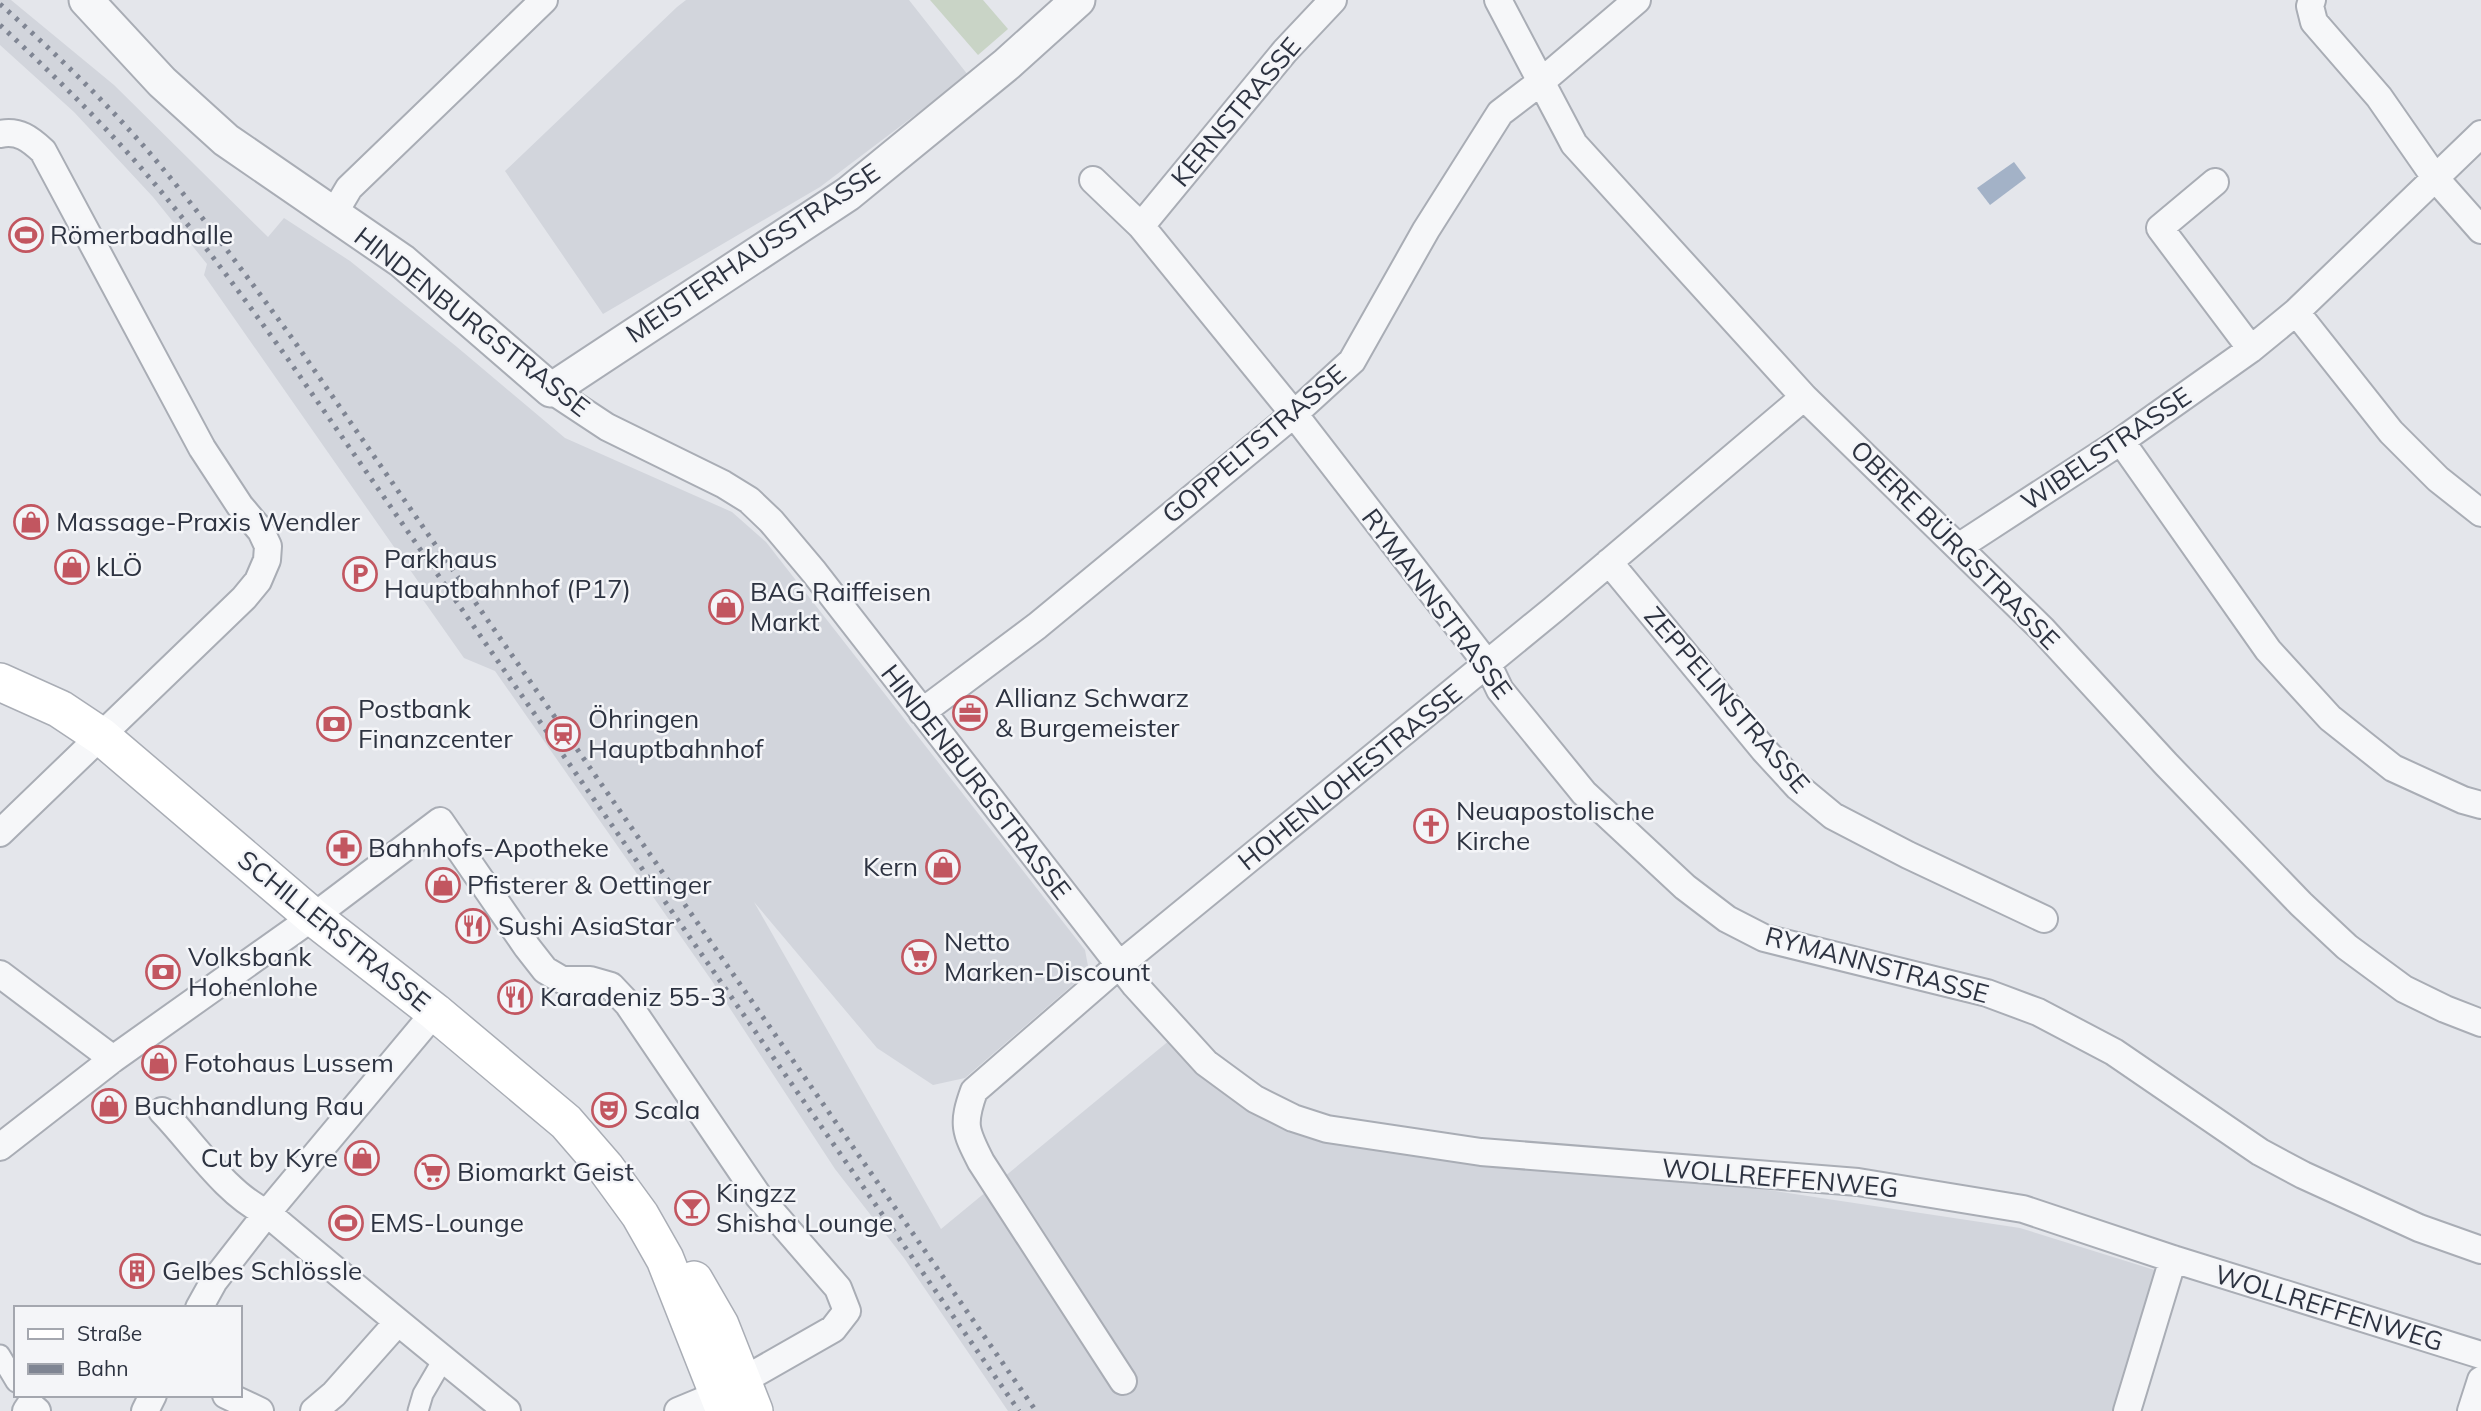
<svg xmlns="http://www.w3.org/2000/svg" width="2481" height="1411" viewBox="0 0 2481 1411" font-family="Mulish,sans-serif">
  <style>
    .built { fill: #d2d5dc }
    .green { fill: #c9d4c6 }
    .water { fill: #a3b2c7 }
    .lines { fill: none; stroke-linecap: round; stroke-linejoin: round }
    .pedestrian-casing { stroke: #a9adb5; stroke-width: 23 }
    .minor-casing { stroke: #a9adb5; stroke-width: 30 }
    .tertiary-casing { stroke: #a9adb5; stroke-width: 37 }
    .secondary-casing { stroke: #a9adb5; stroke-width: 40 }
    .pedestrian { stroke: #f6f7f9; stroke-width: 19 }
    .minor { stroke: #f6f7f9; stroke-width: 26 }
    .tertiary { stroke: #f6f7f9; stroke-width: 33 }
    .secondary { stroke: #fff; stroke-width: 37 }
    .rail { stroke: #7f8593; stroke-width: 5; stroke-dasharray: 3.5 7; stroke-linecap: butt }
    .labels { text-anchor: middle; stroke-width: 5; stroke-linejoin: round; paint-order: stroke }
    .street-label { font-size: 26px; fill: #2d3341; stroke: #f4f5f8 }
    .poi-label { font-size: 26px; fill: #2d3341; stroke: #f4f5f8; text-anchor: start }
  </style>
  <rect width="100%" height="100%" fill="#e4e6eb"/>
  <path class="built" d="M0,0H11L114,85L268,237L284,218L350,261L457,347L565,438L732,512L766,542L1085,950L1088,966L1083,976L965,1078L933,1085L877,1048L754,902L941,1229L1176,1035L1296,1119L2020,1228L2161,1272L2124,1411H1008L904,1258L835,1169L712,981L495,671L464,658L421,597L422,587L204,275L207,264L153,197L74,112L0,45Z
    M686,0H909L968,75L820,187L603,314L505,171L677,7Z"/>
  <path class="green" d="M930,0H983L1008,29L978,55Z"/>
  <path class="water" d="M2014,162L2026,178L1990,205L1977,188Z"/>
  <g class="lines">
    <g class="pedestrian-casing">
      <path id="pedestrian" d="M0,1355L16,1382
        M418,1411L423,1394L444,1358"/>
    </g>
    <g class="minor-casing">
      <path id="minor" d="M1498,0L1574,144L1804,397L2042,629L2166,764L2301,904L2347,947L2404,989L2445,1009L2481,1023
        M2312,0L2310,6L2314,22L2379,97L2436,179L2481,230
        M0,134C19,130 30,139 43,151L202,448L240,506L261,531L268,546L267,560L258,581L244,598L0,833
        M1093,180L1141,226L1294,414L1488,665L1500,690L1584,793L1685,887L1727,919L1764,938L1987,993L2038,1012L2114,1052L2260,1152L2303,1175L2419,1228L2481,1250
        M2215,182L2160,228L2251,349
        M333,215L349,188L544,0
        M1141,226L1285,51L1333,0
        M2296,312L2391,432L2438,479L2481,513
        M551,390L607,427L723,484L749,500L771,521L814,572L1135,985L1206,1063L1255,1099L1293,1118L1327,1129L1481,1152L1858,1182L2023,1209L2173,1259L2481,1355
        M2121,441L2268,650L2330,718L2393,768L2463,800L2481,805
        M1960,546L2121,441L2251,349L2296,312L2481,134
        M1609,562L1764,750L1798,787L1833,816L1908,855L2044,919
        M922,712L1037,626L1294,414L1352,361L1426,230L1500,113L1542,81L1637,0
        M0,974L113,1059
        M162,1111C193,1143 227,1195 267,1213C346,1280 426,1345 507,1411
        M0,1147L113,1059L313,917L440,821L527,947L545,970L562,980H590L611,986L628,1004L759,1197L838,1288L847,1311L833,1329L719,1394L678,1411
        M199,1308L214,1281L267,1213L435,1012
        M1123,1381L981,1162C965,1131 962,1124 974,1091L1118,966L1554,609L1804,397
        M226,1395L260,1411
        M26,1411L30,1405L37,1411
        M145,1411L153,1395
        M314,1411L334,1394L397,1323
        M2127,1411L2173,1259
        M2471,1411L2481,1380"/>
    </g>
    <g class="tertiary-casing">
      <path id="tertiary" d="M86,0L162,82L226,140L402,261L551,390L848,194L1007,64L1078,0"/>
    </g>
    <g class="secondary-casing">
      <path id="secondary" d="M0,682L60,709L102,737L313,917L435,1012L566,1122L605,1167L640,1215L665,1259L725,1411
        M694,1280L720,1325L754,1411"/>
    </g>
    <use href="#pedestrian" class="pedestrian"/>
    <use href="#minor" class="minor"/>
    <use href="#tertiary" class="tertiary"/>
    <use href="#secondary" class="secondary"/>
    <path class="rail" d="M0,4C52,50 103,99 148,151C199,211 246,275 292,338L1036,1411
      M0,25C58,79 114,134 164,195C208,249 249,305 290,362L1019,1411"/>
  </g>
  <defs>
    <g id="stadium-ring" transform="scale(1.75)"><circle r="9.5" fill="#f4f5f8" stroke="#c25660" stroke-width="1.5"/><path d="M0-5a6.5 5 0 1 0 0 10a6.5 5 0 1 0 0-10ZM-3.5-1.8h7v3.6h-7Z" fill="#c25660"/></g>
    <g id="shop-ring" transform="scale(1.75)"><circle r="9.5" fill="#f4f5f8" stroke="#c25660" stroke-width="1.5"/><path d="M-5-2.5h2.3a2.7 3.5 0 0 1 5.4 0H5L5.5 6h-11ZM-1.5-2.5h3a1.5 2.3 0 0 0-3 0Z" fill="#c25660"/></g>
    <g id="parking-ring" transform="scale(1.75)"><circle r="9.5" fill="#f4f5f8" stroke="#c25660" stroke-width="1.5"/><path d="M-3.5-5.5H1a3.5 3.5 0 0 1 0 7H-1V5.5H-3.5ZM-1-3.4V-.6H.8a1.4 1.4 0 0 0 0-2.8Z" fill="#c25660"/></g>
    <g id="office-ring" transform="scale(1.75)"><circle r="9.5" fill="#f4f5f8" stroke="#c25660" stroke-width="1.5"/><path d="M-6-3h4V-5.5h4V-3h4V5H-6ZM-1-4.5V-3h2v-1.5ZM-6 0V1H6V0Z" fill="#c25660"/></g>
    <g id="bank-ring" transform="scale(1.75)"><circle r="9.5" fill="#f4f5f8" stroke="#c25660" stroke-width="1.5"/><path d="M-6-4H6V4H-6ZM0-2.3a2.3 2.3 0 1 0 0 4.6a2.3 2.3 0 1 0 0-4.6Z" fill="#c25660"/></g>
    <g id="station-ring" transform="scale(1.75)"><circle r="9.5" fill="#f4f5f8" stroke="#c25660" stroke-width="1.5"/><path d="M-3-6H3Q5-6 5-4V2Q5 4 3 4L4.5 6H3L1.5 4h-3L-3 6H-4.5L-3 4Q-5 4-5 2V-4Q-5-6-3-6ZM-3.5-4v3h7v-3ZM-3.5 1v1.5H-2V1ZM2 1v1.5H3.5V1Z" fill="#c25660"/></g>
    <g id="church-ring" transform="scale(1.75)"><circle r="9.5" fill="#f4f5f8" stroke="#c25660" stroke-width="1.5"/><path d="M-1.2-6h2.4v3.5h3.3v2.4h-3.3V6h-2.4V-.1h-3.3v-2.4h3.3Z" fill="#c25660"/></g>
    <g id="pharmacy-ring" transform="scale(1.75)"><circle r="9.5" fill="#f4f5f8" stroke="#c25660" stroke-width="1.5"/><path d="M-2-6h4v4h4v4h-4v4h-4v-4h-4v-4h4Z" fill="#c25660"/></g>
    <g id="restaurant-ring" transform="scale(1.75)"><circle r="9.5" fill="#f4f5f8" stroke="#c25660" stroke-width="1.5"/><path d="M-5-6h1v4h1v-4h1v4h1v-4h1v5L-1.5 .5V6h-2V.5L-5-1ZM5-6V6H3V1.5H1.5Q1.5-4 5-6Z" fill="#c25660"/></g>
    <g id="supermarket-ring" transform="scale(1.75)"><circle r="9.5" fill="#f4f5f8" stroke="#c25660" stroke-width="1.5"/><path d="M-6-5.5h2.5l.6 2H6L4.5 2H-2.5L-4.4-4H-6ZM-1.5 3.2a1.3 1.3 0 1 0 .1 0ZM3 3.2a1.3 1.3 0 1 0 .1 0Z" fill="#c25660"/></g>
    <g id="theatre-ring" transform="scale(1.75)"><circle r="9.5" fill="#f4f5f8" stroke="#c25660" stroke-width="1.5"/><path d="M-5-5.5Q0-4 5-5.5V0Q5 5 0 6Q-5 5-5 0ZM-3.3-2.5H-1v1.5H-3.3ZM1-2.5H3.3v1.5H1ZM-2.8 1Q0 5.5 2.8 1Z" fill="#c25660"/></g>
    <g id="bar-ring" transform="scale(1.75)"><circle r="9.5" fill="#f4f5f8" stroke="#c25660" stroke-width="1.5"/><path d="M-6-5H6L.8 .8V4.5H3.5V6h-7V4.5H-.8V.8Z" fill="#c25660"/></g>
    <g id="building-ring" transform="scale(1.75)"><circle r="9.5" fill="#f4f5f8" stroke="#c25660" stroke-width="1.5"/><path d="M-4-6H4V6H1V3H-1V6H-4ZM-2.5-4.3h1.7v1.8h-1.7ZM.8-4.3h1.7v1.8H.8ZM-2.5-1h1.7V.8h-1.7ZM.8-1h1.7V.8H.8Z" fill="#c25660"/></g>
  </defs>
  <g fill-rule="evenodd">
    <use href="#stadium-ring" x="26" y="235"/>
    <use href="#shop-ring" x="31" y="522"/>
    <use href="#shop-ring" x="72" y="567"/>
    <use href="#parking-ring" x="360" y="574"/>
    <use href="#shop-ring" x="726" y="607"/>
    <use href="#office-ring" x="970" y="713"/>
    <use href="#bank-ring" x="334" y="724"/>
    <use href="#station-ring" x="563" y="734"/>
    <use href="#church-ring" x="1431" y="826"/>
    <use href="#pharmacy-ring" x="344" y="848"/>
    <use href="#shop-ring" x="943" y="867"/>
    <use href="#shop-ring" x="443" y="885"/>
    <use href="#restaurant-ring" x="473" y="926"/>
    <use href="#supermarket-ring" x="919" y="957"/>
    <use href="#bank-ring" x="163" y="972"/>
    <use href="#restaurant-ring" x="515" y="997"/>
    <use href="#shop-ring" x="159" y="1063"/>
    <use href="#shop-ring" x="109" y="1106"/>
    <use href="#theatre-ring" x="609" y="1110"/>
    <use href="#shop-ring" x="362" y="1158"/>
    <use href="#supermarket-ring" x="432" y="1172"/>
    <use href="#bar-ring" x="692" y="1208"/>
    <use href="#stadium-ring" x="346" y="1223"/>
    <use href="#building-ring" x="137" y="1271"/>
  </g>
  <g class="labels">
    <g class="street-label">
      <text transform="translate(1236 112) rotate(-50)" y="9">KERNSTRASSE</text>
      <text transform="translate(753 253) rotate(-34)" y="9">MEISTERHAUSSTRASSE</text>
      <text transform="translate(472 322) rotate(38)" y="9">HINDENBURGSTRASSE</text>
      <text transform="translate(1254 444) rotate(-40)" y="9">GOPPELTSTRASSE</text>
      <text transform="translate(2106 449) rotate(-34)" y="9">WIBELSTRASSE</text>
      <text transform="translate(1955 545) rotate(45)" y="9">OBERE BÜRGSTRASSE</text>
      <text transform="translate(1437 604) rotate(53)" y="9">RYMANNSTRASSE</text>
      <text transform="translate(1727 700) rotate(49)" y="9">ZEPPELINSTRASSE</text>
      <text transform="translate(1350 777) rotate(-39)" y="9">HOHENLOHESTRASSE</text>
      <text transform="translate(976 782) rotate(52)" y="9">HINDENBURGSTRASSE</text>
      <text transform="translate(334 931) rotate(39)" y="9">SCHILLERSTRASSE</text>
      <text transform="translate(1877 965) rotate(15)" y="9">RYMANNSTRASSE</text>
      <text transform="translate(1780 1178) rotate(5)" y="9">WOLLREFFENWEG</text>
      <text transform="translate(2329 1308) rotate(17)" y="9">WOLLREFFENWEG</text>
    </g>
    <g class="poi-label">
      <text x="50" y="244">Römerbadhalle</text>
      <text x="56" y="531">Massage-Praxis Wendler</text>
      <text x="384" y="568">Parkhaus<tspan x="384" dy="30">Hauptbahnhof (P17)</tspan></text>
      <text x="96" y="576">kLÖ</text>
      <text x="750" y="601">BAG Raiffeisen<tspan x="750" dy="30">Markt</tspan></text>
      <text x="995" y="707">Allianz Schwarz<tspan x="995" dy="30">&amp; Burgemeister</tspan></text>
      <text x="358" y="718">Postbank<tspan x="358" dy="30">Finanzcenter</tspan></text>
      <text x="588" y="728">Öhringen<tspan x="588" dy="30">Hauptbahnhof</tspan></text>
      <text x="1456" y="820">Neuapostolische<tspan x="1456" dy="30">Kirche</tspan></text>
      <text x="368" y="857">Bahnhofs-Apotheke</text>
      <text x="918" y="876" text-anchor="end">Kern</text>
      <text x="467" y="894">Pfisterer &amp; Oettinger</text>
      <text x="498" y="935">Sushi AsiaStar</text>
      <text x="944" y="951">Netto<tspan x="944" dy="30">Marken-Discount</tspan></text>
      <text x="188" y="966">Volksbank<tspan x="188" dy="30">Hohenlohe</tspan></text>
      <text x="540" y="1006">Karadeniz 55-3</text>
      <text x="184" y="1072">Fotohaus Lussem</text>
      <text x="134" y="1115">Buchhandlung Rau</text>
      <text x="634" y="1119">Scala</text>
      <text x="338" y="1167" text-anchor="end">Cut by Kyre</text>
      <text x="457" y="1181">Biomarkt Geist</text>
      <text x="716" y="1202">Kingzz<tspan x="716" dy="30">Shisha Lounge</tspan></text>
      <text x="370" y="1232">EMS-Lounge</text>
      <text x="162" y="1280">Gelbes Schlössle</text>
    </g>
  </g>
  <rect x="14" y="1306" width="228" height="91" fill="#f4f5f8" stroke="#a4a7af" stroke-width="2"/>
  <rect x="28" y="1329" width="35" height="10" fill="#ffffff" stroke="#a4a7af" stroke-width="2"/>
  <text x="77" y="1341" font-size="21" fill="#2d3341">Straße</text>
  <rect x="28" y="1364" width="35" height="10" fill="#7f8593" stroke="#a4a7af" stroke-width="2"/>
  <text x="77" y="1376" font-size="21" fill="#2d3341">Bahn</text>
</svg>
